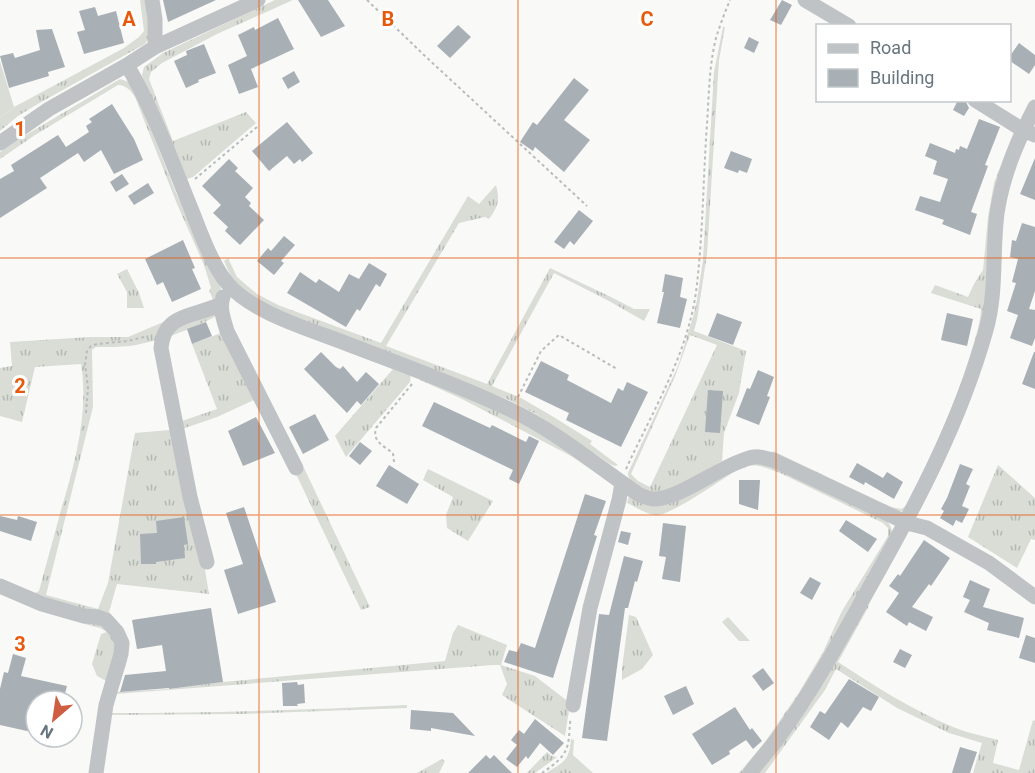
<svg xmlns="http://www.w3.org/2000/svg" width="1035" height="773" viewBox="0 0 1035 773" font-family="Roboto,sans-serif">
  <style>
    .grass { fill: url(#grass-tufts); fill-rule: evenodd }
    .pitch { fill: #d9ddd6 }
    .building { fill: #a8afb5 }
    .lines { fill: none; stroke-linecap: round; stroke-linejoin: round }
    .path { stroke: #b9bcbe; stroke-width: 2; stroke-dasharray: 3 3; stroke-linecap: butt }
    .minor { stroke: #bfc3c6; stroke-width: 15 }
    .grid { fill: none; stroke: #e8590c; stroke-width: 1.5; stroke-opacity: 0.55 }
    .grid-label { font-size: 20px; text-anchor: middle; font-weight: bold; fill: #e8590c; stroke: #fff; stroke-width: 6; stroke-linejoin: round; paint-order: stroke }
  </style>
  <defs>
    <pattern id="grass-tufts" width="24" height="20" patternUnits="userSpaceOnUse" patternTransform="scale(1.5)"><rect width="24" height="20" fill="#d9ddd6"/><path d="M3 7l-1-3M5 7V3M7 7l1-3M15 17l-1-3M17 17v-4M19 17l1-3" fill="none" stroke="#b4b8b3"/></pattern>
  </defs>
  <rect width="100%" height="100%" fill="#f9f9f7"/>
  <path class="grass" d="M140,0H147C149,15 155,31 145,44L36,105L18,116L0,131V118L14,107L124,48L139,37L144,31Z
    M275,0H293L217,34L162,63L151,72L149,79L173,141L246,112L256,123L193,177L187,179L143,80L142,75L144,67L163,53Z
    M723,27H725L719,60L707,254L697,320L694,331L746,351L739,393L724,433L722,461C706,470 675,492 657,492C651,492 645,489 639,486C633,482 628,480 628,473L678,366L693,317L697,300L703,260L714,72ZM690,335L717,345L650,487L638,481L631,474L676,374Z
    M120,79L129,82L138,96L176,193L219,282L221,289L216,316C194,329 156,342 130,346C119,347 107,347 96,347L92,350L93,407L46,595L98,609L108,583L135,433L181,429L182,421L217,409L192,344L221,333L254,400L217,417L182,429L209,594L117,584L109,612L117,621L128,650L126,665L115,692L169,689L223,682L445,661L453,633L458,625L507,645L501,665L535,676L570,703L565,736L502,695L507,684L500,665H493L115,694L111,713C210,713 308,710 407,705V708L240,714L111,715L107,721L126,653L93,614L0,582V579L35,593L39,591C46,564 54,537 61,510C75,463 89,413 81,364L35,367L22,422L0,416V368L12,366L10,342L90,337H128L180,315L214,302L209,290L211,288L204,265L177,204L135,97C131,91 126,85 118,85L35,135L0,159V152L14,142Z
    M1018,121L984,317L952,416L904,511L899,512L772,453L773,451L891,507L901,509L906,506C930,459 952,413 968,362C973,344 980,328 981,309L931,293L935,285L968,297L974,284L983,270L988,217L994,183Z
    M496,185C500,200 498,207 489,219L485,217L459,223L386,346L487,384L550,268L611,297L634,309H650L644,321L609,301L554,273L492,386L521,398L552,416L592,441L590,444L618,465L615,466L610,464L536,414L509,400L276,309L246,293L232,279L224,261L228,258L237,277L257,294L278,305L381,343L468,196L479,204Z
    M127,269L139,293L144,308H127V292L117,274Z
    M324,343L411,372L410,382L346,457L335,436L393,369Z
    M421,376L520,420L642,503L738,466L761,462L886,520C890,525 892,527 892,534L827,654L768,744L744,773H739L765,742L798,694L823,652L842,611L888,536V528L883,523L780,473C765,467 754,462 739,469C723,478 672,515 657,515C647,515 636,507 627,503L629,495L571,456L462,399L420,380Z
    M998,465L1035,498V540L1031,539L1017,568L968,537Z
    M304,468L370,607L361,610L295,472Z
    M428,469L493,501L468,541L447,528L446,515L453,497L423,480Z
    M18,601L103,623L119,646L108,682L97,676L92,664L101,634L107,632L100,628L88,625Z
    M866,603L869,606L838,662C875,686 912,710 953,727C967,733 984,736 998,740L993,763L1019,770L1033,720L1035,721V773H973L982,743L949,733L897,708L836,669L825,690L770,766L765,773H758Z
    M629,615L636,617L653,655L642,669L622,680V668Z
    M728,617L750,641H739L722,622Z
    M571,739L574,740L573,755L593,773H546C564,762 569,761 571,739Z
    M547,752L552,756L557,757L535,773H527Z
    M442,759L445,761L439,773H417Z"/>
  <path class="pitch" d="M0,61L14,107L0,118Z"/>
  <path class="building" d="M163,0H216L168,22Z
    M298,0H328L345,26L321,37Z
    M782,0L792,5L781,25L770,20Z
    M95,7L98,16L116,11L124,43L84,54L77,32L85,30L79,11Z
    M278,18L294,49L251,69L258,87L239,94L228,65L247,56L238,35L254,27L255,30Z
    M458,25L471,37L450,58L437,46Z
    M52,29L65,67L48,72L49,76L9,88L0,56L13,53L15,58L40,50L36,30Z
    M749,37L759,42L754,53L744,48Z
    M1019,43L1035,55V65L1029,74L1010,61V56Z
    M204,44L216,73L198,80L199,82L186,88L174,61L187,55L186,51Z
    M294,71L300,82L288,89L282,78Z
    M574,78L589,90L564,120L590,140L564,172L535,147L533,151L520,142L533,122L537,125Z
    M958,100L966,102L969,108L964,116L953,110Z
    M112,104L134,139L143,160L114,174L101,150L84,162L78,153L40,178L47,188L0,218V179L14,171L11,165L58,135L66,147L89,132L86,126L92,122L89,119Z
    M979,119L1000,127L985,165L988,166L971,212L977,214L970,235L942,224L944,220L915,210L920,196L940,202L948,179L933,174L937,161L925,156L930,143L955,153L956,149L959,150L960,146L967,149Z
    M287,122L313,153L302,162L300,159L294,164L287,156L269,171L252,151Z
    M731,151L752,159L747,173L739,170L738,173L724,168Z
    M1035,158V200L1020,194Z
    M229,159L238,168L235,171L253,188L245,197L251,203L249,206L264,220L240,245L225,231L228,227L213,213L221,205L202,186Z
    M122,174L129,184L116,192L110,182Z
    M148,183L154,193L134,205L128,196Z
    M579,210L593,221L574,245L570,241L564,249L554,242Z
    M1022,223L1035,227V291L1029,309L1035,310V338L1032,346L1010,338L1018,315L1007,311L1016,283L1012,282L1018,259L1010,257L1012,240L1016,241Z
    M284,236L295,245L281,261L284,263L274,275L257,261L268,248L271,251Z
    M183,240L195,268L192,269L201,289L172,302L163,282L157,285L145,259Z
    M369,263L387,274L380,287L376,284L360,311L357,309L346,327L287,293L300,272L316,283L319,279L339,292L349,274L359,279Z
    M665,274L683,278L680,297L687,299L680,328L657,323L664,292H662Z
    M717,313L742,322L733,345L708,336Z
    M947,313L973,319L967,346L941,340Z
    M206,322L212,336L192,344L187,329Z
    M321,352L336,367L340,369L343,366L357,382L366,372L379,384L361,405L357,401L347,413L304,369Z
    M1034,352H1035V389L1022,384Z
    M541,361L569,375L567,380L611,403L618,388L623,391L627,382L648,392L621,447L566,420L569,413L525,392Z
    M758,370L774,377L767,396L770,397L759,425L736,416L747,388L750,389Z
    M708,390L723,391L720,433L705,432Z
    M434,402L490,428L492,425L526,442L529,436L539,441L519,484L509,479L513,470L422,426Z
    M315,414L329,440L303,454L289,427Z
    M256,417L275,453L243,466L228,431Z
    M360,442L372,451L360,465L349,456Z
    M857,463L883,478L887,472L903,482L894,499L865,482L864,485L849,477Z
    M960,464L973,469L966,484L970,486L962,506L969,509L962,523L956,520L953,526L940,518L944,511L941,509L947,498Z
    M389,465L419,484L407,504L376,486Z
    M739,480H760L758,510L739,504Z
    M585,494L606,501L594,535L597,536L553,678L504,662L509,650L517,652L521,643L535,648Z
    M244,507L276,602L238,614L224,570L243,564L226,513Z
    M0,516L17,520L18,516L37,522L31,541L0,531Z
    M184,517L188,544L184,545L185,558L156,562V564H141L140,534L157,533L156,521Z
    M846,520L877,539L868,552L839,531Z
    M663,523L686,526L680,582L662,579L666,557L659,556Z
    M621,531L631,533L628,545L618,542Z
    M924,540L950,558L931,586L929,584L912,607L933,617L926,631L909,622L907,626L886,612L899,593L889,586L898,574L900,576Z
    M624,556L643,561L637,582L635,581L628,608H625L607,741L582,738L599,614L609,615Z
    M810,577L821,583L812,600L800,593Z
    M970,580L990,589L983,607L1024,618L1019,638L987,630L989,623L964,612L970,600L963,597Z
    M211,608L223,682L169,689V688L120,692L125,675L166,671L162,645L137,649L132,620Z
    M1026,635L1035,638V663L1019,658Z
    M900,649L912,655L905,668L893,662Z
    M13,654L26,658L21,676L67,686L63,701H36V733L0,725V689L4,672L8,673Z
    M763,668L774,683L763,691L752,676Z
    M849,679L879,697L871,711L863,707L848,728L841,722L829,740L810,727L820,711L825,714L836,698Z
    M297,682L298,685L304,684L305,703L297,704L298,706H283L282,683Z
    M686,686L694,704L673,715L664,696Z
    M735,707L750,730L752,728L762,741L753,749L746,740L729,751L730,754L712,765L692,734Z
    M411,710L453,713L475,736L431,728V731L410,729Z
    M535,719L564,743L553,755L540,743L528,759L526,756L517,767L506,759L517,745L511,740L519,730L524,734Z
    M960,747L977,752L970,773H952Z
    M486,755L490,759L494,755L512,773H468Z"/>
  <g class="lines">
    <path class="path" d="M367,0L425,56L587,206
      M195,179L257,127
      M518,397L541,351L559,335L617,369
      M86,413L88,388L85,364L87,351L91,346L97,344L128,341L148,336
      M394,462L393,453C384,446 372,442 376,428L412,384
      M626,469C652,412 687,356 696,292C703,237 703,180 707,124C709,95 709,66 716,38C720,25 725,12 730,0
      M542,773C552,766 566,757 568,743C570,735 569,726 571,718"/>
    <path class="minor" d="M152,0L155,19V47
      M805,0L849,26
      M127,65C154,111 172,162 192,211C200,232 213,267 228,284C253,314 316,331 353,346C405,366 458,385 509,409C556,431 596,465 638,494C644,497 649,499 656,499C679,498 717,469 741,461C746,459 753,456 759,457C763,457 768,459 773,460L907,523L927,528L989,563L1035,597
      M975,100L1023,130L1035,135
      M0,143L49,109L127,65L155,47L258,0
      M223,297C219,309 224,320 227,331L296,468
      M207,562L190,497L161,348C164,312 196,317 221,304
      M0,586L42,604L84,616L98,617L106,620L117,632L122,643L121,654L106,705L96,773
      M573,705L590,608L619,500L622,483
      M750,773C759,761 769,750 778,738C812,692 840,640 868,590C915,507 960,423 986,330C997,292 992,252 997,213C1003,174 1017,142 1035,107"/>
  </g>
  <path class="grid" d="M259,0V773M518,0V773M776,0V773M0,258H1035M0,515H1035"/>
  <g class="grid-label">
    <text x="129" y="26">A</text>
    <text x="388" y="26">B</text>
    <text x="647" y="26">C</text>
    <text x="20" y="136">1</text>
    <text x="20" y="393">2</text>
    <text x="20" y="651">3</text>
  </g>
  <rect x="816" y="24" width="195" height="78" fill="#ffffff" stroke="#c2c8cb" stroke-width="1.5"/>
  <rect x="828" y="44" width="30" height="9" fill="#bfc3c6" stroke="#c2c8cb" stroke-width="1.5"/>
  <text x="870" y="54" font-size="18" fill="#67757e">Road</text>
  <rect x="828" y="69" width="30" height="18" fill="#a8afb5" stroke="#c2c8cb" stroke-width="1.5"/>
  <text x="870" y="84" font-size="18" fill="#67757e">Building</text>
  <g transform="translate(54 719) rotate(209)"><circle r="28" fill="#ffffff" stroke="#c2c8cb" stroke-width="1.5"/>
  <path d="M0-4.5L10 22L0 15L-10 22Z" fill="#ce5d41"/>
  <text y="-9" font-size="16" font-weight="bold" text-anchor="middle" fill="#67757e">N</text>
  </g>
</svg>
